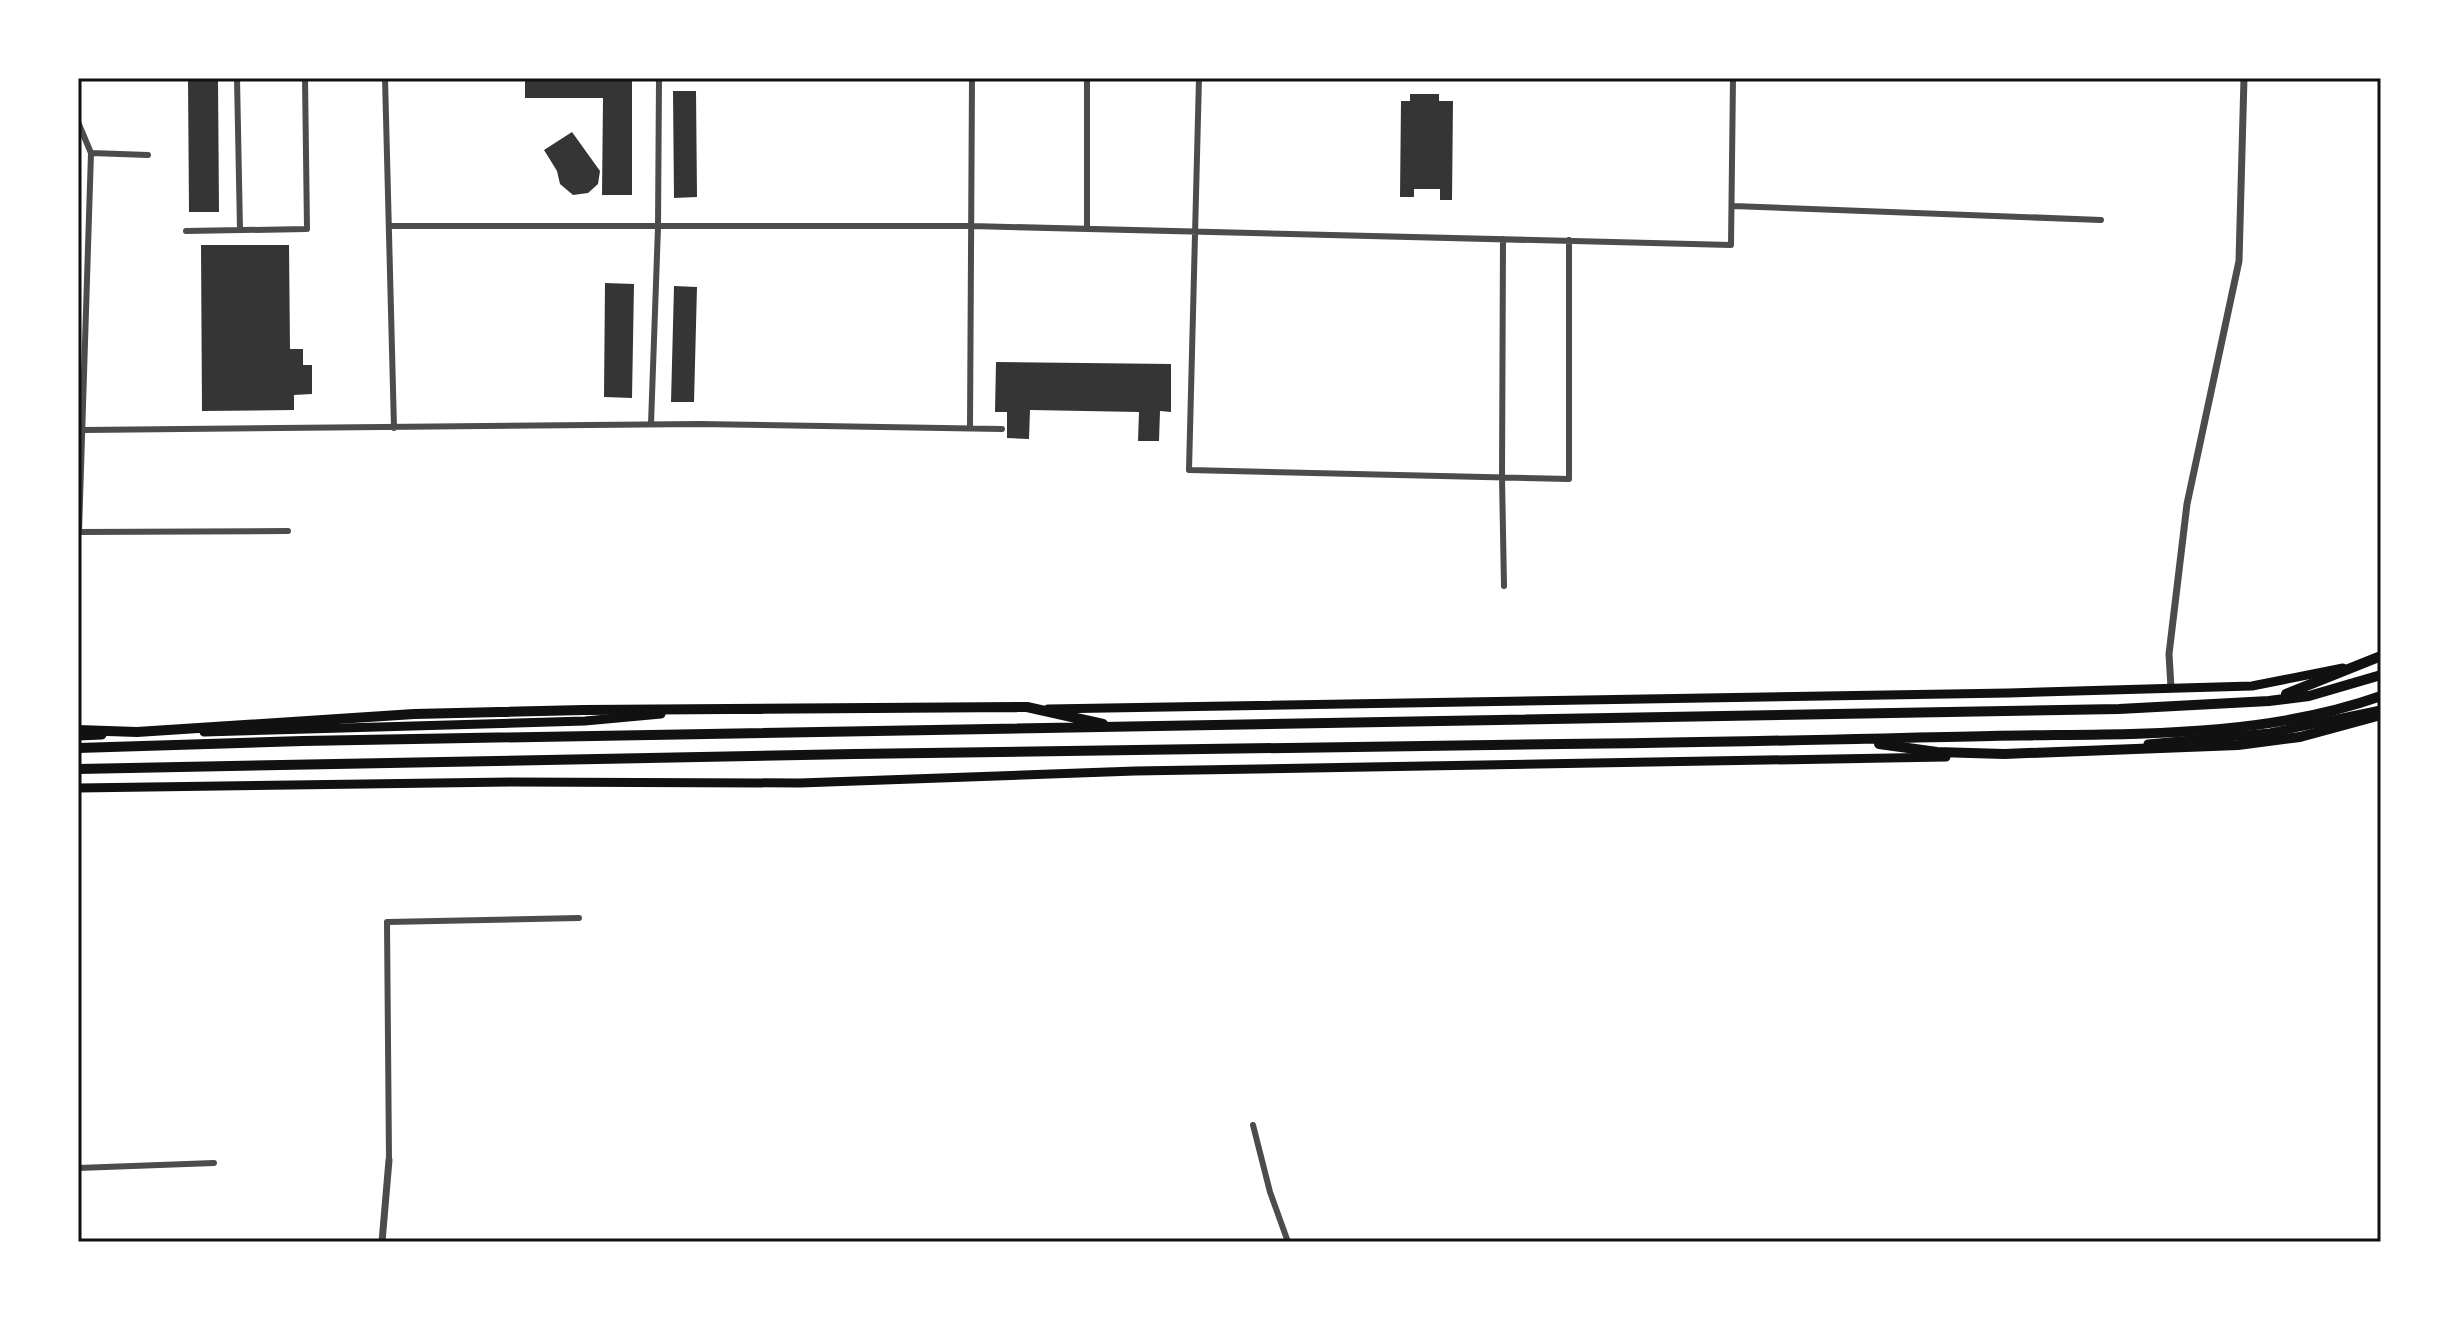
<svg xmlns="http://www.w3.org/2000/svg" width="2459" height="1320" viewBox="0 0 2459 1320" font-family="'Varela Round',sans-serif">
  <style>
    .building { fill: #353535 }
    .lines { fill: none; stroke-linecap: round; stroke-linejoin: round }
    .minor { stroke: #4c4c4c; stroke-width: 6 }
    .tertiary { stroke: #4c4c4c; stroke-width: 7 }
    .primary { stroke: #111; stroke-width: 9 }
    .trunk { stroke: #111; stroke-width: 10 }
    .neatline { fill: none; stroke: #111; stroke-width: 3 }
  </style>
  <rect width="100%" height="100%" fill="#fff"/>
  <path class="building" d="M188,78H218L219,212H189Z
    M525,78H632V195H602L603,98H525Z
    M673,91H696L697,197L674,198Z
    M1410,94H1439V101H1453L1452,200H1440V189H1414V197H1400L1401,101H1410Z
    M572,132L600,171L598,184L588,193L573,195L560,184L557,171L544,150Z
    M201,245H289L290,349H303V365H312V394L294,395V410L202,411Z
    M605,283L634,284L632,398L604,397Z
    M674,286L697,287L694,402H671Z
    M996,362L1171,364V412L1160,411L1159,441H1138L1139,412L1030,410L1029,439L1007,438V412H995Z"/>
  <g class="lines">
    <path class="minor" d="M237,78L240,230
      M385,78L394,428
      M1199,78L1189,470L1569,479V240
      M1982,78H1996
      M78,122L91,153L148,155
      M1733,206L2101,220
      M390,226H971L1731,245L1733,78
      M1087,228V78
      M186,231L307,229L305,78
      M1503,239L1502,478L1504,586
      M651,424L658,227L659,78
      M970,428L972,78
      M83,430L699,424L1002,429
      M78,532L288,531
      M79,532L91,153
      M1253,1125L1270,1192L1288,1242
      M389,1160L387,922L579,918
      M78,1168L214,1163"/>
    <path class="tertiary" d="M2171,688L2169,654L2187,504L2239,261L2244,78
      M382,1242L389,1160"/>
    <path class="primary" d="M1048,709L2009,693L2252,686L2343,668
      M204,732L585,721L661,714
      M78,736L102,735
      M2148,744L2270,733L2381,710
      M78,788L510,782L800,783L1135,771L1946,757"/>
    <path class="trunk" d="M2286,694L2381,656
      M78,730L137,732L414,714L584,710L1027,707L1103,724
      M1879,744L1937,752L2004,754L2238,745L2300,737L2381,715
      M78,748L303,741L2119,709L2269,701L2309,696L2381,675
      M78,769C573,759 1067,749 1562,744C1705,743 1848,739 1991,736C2121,733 2257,740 2381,696"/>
  </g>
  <rect width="2459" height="1320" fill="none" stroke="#ffffff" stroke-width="160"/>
  <rect x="80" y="80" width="2299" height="1160" class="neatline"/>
</svg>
